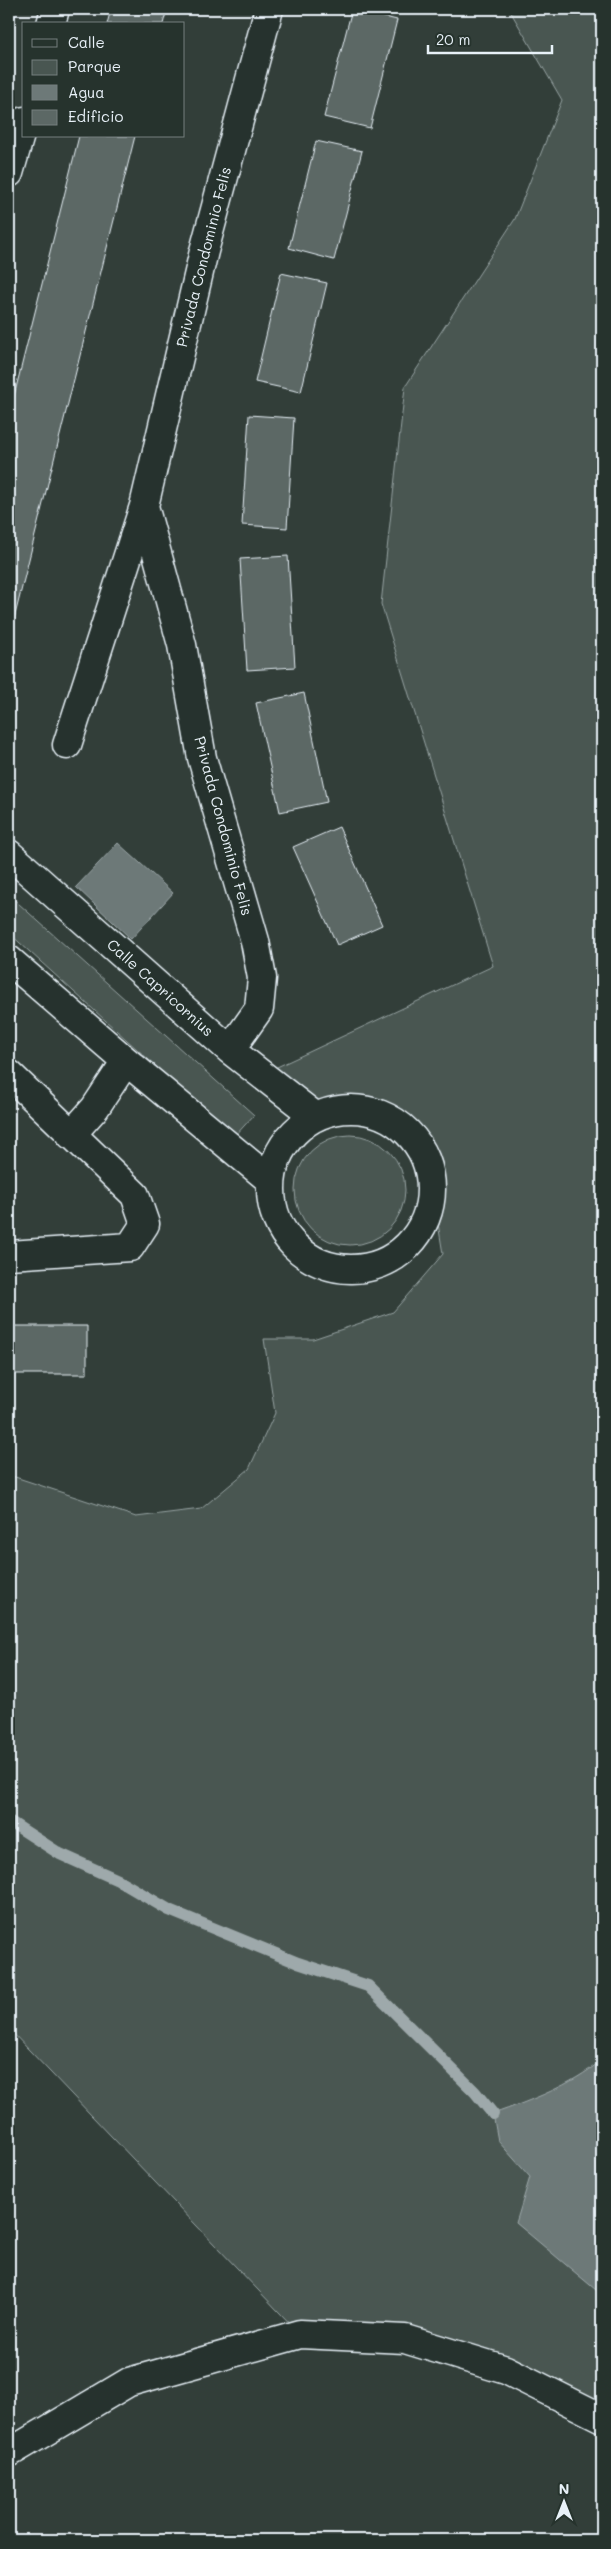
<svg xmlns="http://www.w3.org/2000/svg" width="611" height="2549" viewBox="0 0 611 2549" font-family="Mali,sans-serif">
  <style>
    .green { fill: #495651; stroke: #98a4a4 }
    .water { fill: #6d7978; stroke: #9ea9ab }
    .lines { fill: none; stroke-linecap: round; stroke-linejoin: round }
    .stream { stroke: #9ea9ab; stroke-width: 12 }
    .building { fill: #5c6865; stroke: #e8f1f8 }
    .minor-casing { stroke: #e8f1f8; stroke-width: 31 }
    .minor { stroke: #26332d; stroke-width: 28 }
    .labels { text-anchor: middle; stroke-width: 4.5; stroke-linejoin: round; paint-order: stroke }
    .street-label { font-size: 15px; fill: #e8f1f8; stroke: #26332d }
  </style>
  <rect width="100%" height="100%" fill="#323e39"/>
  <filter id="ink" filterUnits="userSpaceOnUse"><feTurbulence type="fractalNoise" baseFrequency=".02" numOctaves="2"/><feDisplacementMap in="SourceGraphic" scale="10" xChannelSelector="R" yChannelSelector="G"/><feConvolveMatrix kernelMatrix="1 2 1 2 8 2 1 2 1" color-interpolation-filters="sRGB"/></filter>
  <g filter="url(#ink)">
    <path class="green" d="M509,9H602V2423L506,2370L300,2334L9,2029V1475L136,1517L201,1509L249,1469L275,1413L264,1339H313L393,1312L443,1254L429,1168L386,1116L316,1117L262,1074L493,966L381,604L405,387L515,219L562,100Z
      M9,895L254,1115L234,1137L9,933Z
      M295 1190a55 55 0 1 1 110 0a55 55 0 1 1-110 0Z"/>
    <path class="water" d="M118,843L173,893L131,939L76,887Z
      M602,2060V2295L516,2223L530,2177L498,2141L493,2114C532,2100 570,2086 602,2060Z"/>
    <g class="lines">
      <path class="stream" d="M9,1821L60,1854L118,1880L169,1910L298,1963L368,1986L475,2092L493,2114"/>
    </g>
    <path class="building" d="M111,9H167L163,24H107Z
      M352,9L397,20L370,128L324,117Z
      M79,136H135L9,639V416Z
      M316,141L362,151L334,260L289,248Z
      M281,273L327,283L301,392L255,382Z
      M249,415L294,418L287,528L242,525Z
      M288,556L295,667L247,670L240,559Z
      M304,693L327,802L280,812L256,703Z
      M339,827L382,925L337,945L293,847Z
      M9,1326H87V1374H9Z"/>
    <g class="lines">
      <g class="minor-casing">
        <path id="minor" d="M51,24L55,9
          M9,173L24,121
          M144,506L182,645L202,758L255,941L262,978L259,1009L230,1050
          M67,745L144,506L204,251L269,9
          M9,854L230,1050L316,1117
          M9,960L126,1061L270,1180
          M9,1074L135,1195L145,1224L130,1247L9,1255
          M271 1189a80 80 0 1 1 160 0a80 80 0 1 1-160 0Z
          M71,1135L95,1108L126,1061
          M9,2453L129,2382L300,2334L405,2339L506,2370L602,2418"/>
      </g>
      <use href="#minor" class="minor"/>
    </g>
  </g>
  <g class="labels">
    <g class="street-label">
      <text transform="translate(204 257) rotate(-76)" y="5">Privada Condominio Felis</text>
      <text transform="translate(223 826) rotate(75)" y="5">Privada Condominio Felis</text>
      <text transform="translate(160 988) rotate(42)" y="5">Calle Capricornius</text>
    </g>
  </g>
  <rect width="611" height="2549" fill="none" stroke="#26332d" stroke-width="30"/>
  <rect x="15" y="15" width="581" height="2519" fill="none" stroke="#e8f1f8" stroke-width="2" filter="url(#ink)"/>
  <rect x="22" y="22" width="162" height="115" fill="#26332d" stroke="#747f7e"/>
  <rect x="32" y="39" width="25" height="8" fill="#26332d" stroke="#747f7e"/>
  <text x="68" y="48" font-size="15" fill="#e8f1f8">Calle</text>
  <rect x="32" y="60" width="25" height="15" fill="#495651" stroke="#747f7e"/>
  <text x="68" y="72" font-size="15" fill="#e8f1f8">Parque</text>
  <rect x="32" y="85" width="25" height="15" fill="#6d7978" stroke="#747f7e"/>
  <text x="68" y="98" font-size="15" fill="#e8f1f8">Agua</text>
  <rect x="32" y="110" width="25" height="15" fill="#5c6865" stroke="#747f7e"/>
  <text x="68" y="122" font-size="15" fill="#e8f1f8">Edificio</text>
  <g transform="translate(564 2502)" stroke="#26332d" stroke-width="4" paint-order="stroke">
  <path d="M0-4L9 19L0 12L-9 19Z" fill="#e8f1f8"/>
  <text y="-8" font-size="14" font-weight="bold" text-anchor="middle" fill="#e8f1f8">N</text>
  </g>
  <path d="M428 45v8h124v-8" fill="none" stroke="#e8f1f8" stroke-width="2.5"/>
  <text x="436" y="45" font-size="15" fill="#e8f1f8" stroke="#26332d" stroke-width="4" paint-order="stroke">20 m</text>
</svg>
